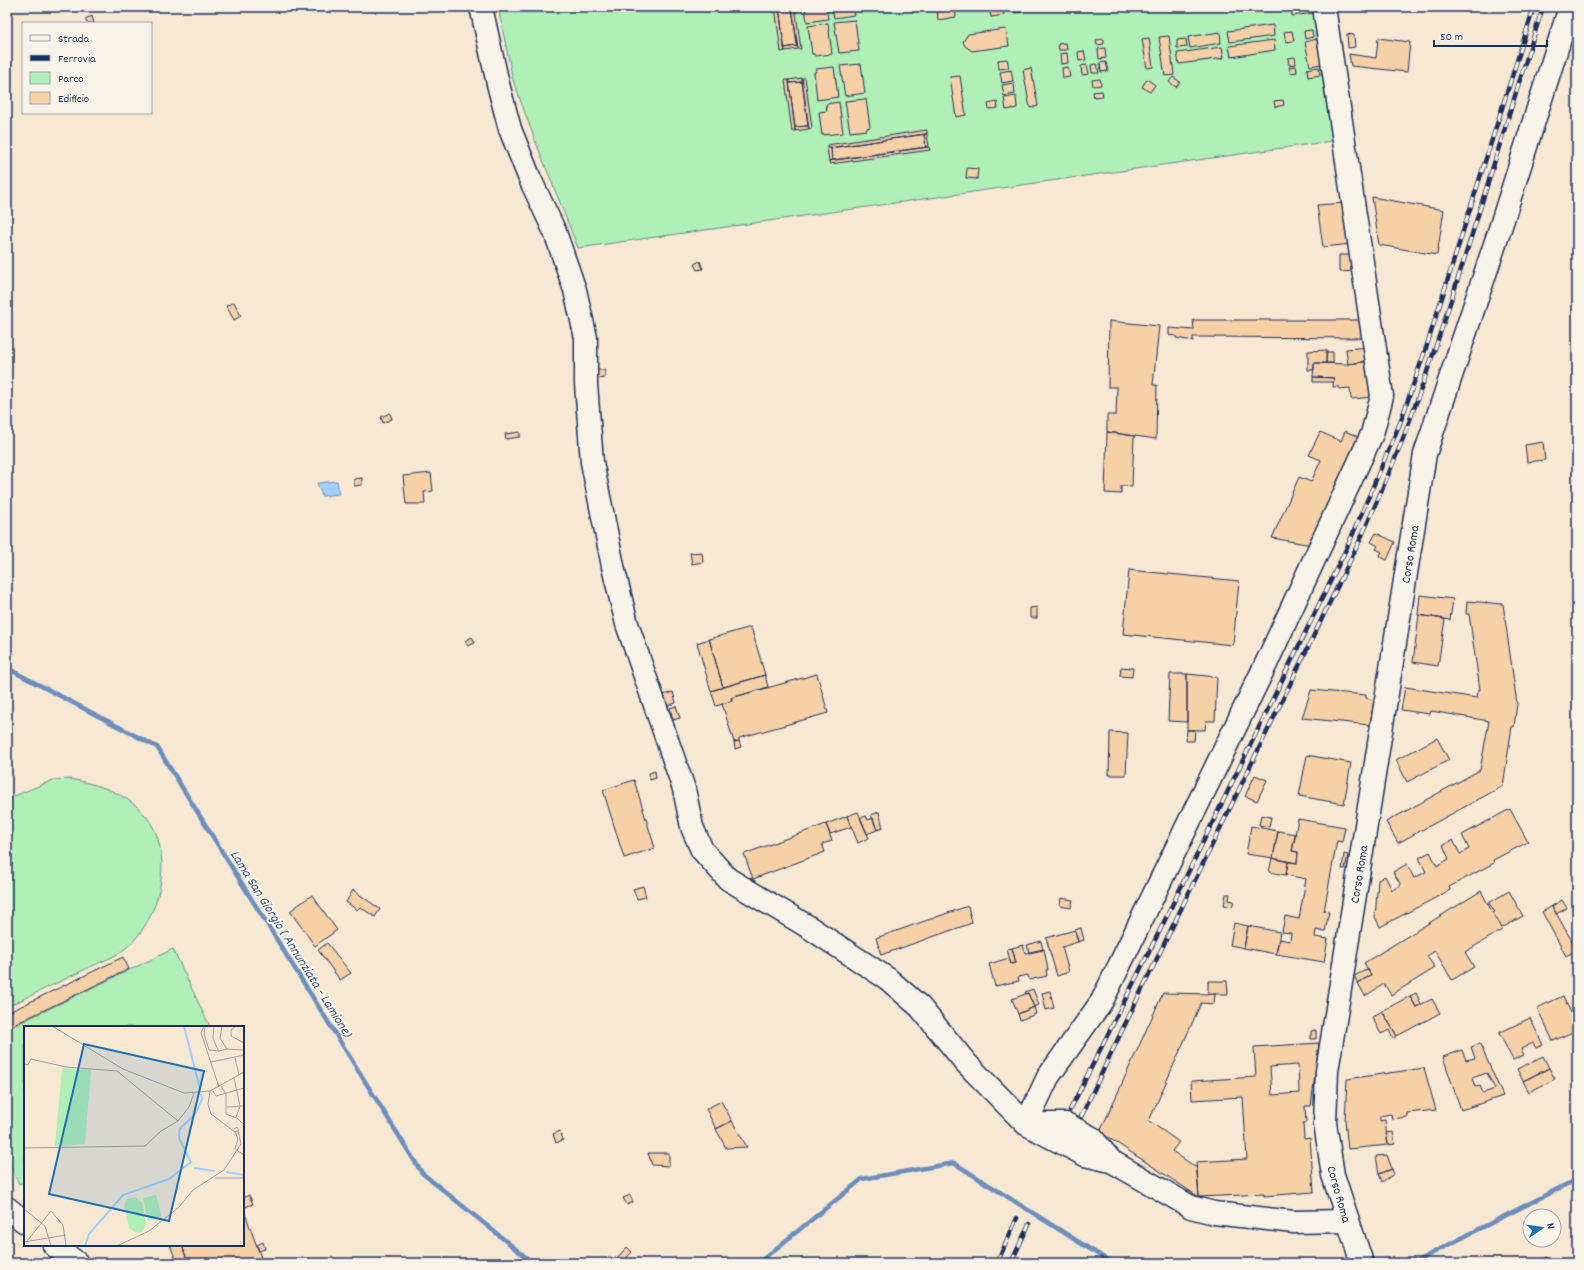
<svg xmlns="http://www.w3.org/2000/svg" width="1584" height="1270" viewBox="0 0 1584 1270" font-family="Dekko,sans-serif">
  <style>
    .green { fill: #b0efb6; stroke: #668f8a }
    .water { fill: #a2cefc; stroke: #6c8ebd }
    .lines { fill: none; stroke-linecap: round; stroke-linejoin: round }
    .stream { stroke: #6c8ebd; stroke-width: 4.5 }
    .building { fill: #f6d0a6; stroke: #1b2f5e; fill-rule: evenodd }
    .minor-casing { stroke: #1b2f5e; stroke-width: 25 }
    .major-casing { stroke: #1b2f5e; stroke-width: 25 }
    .minor { stroke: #f7f3e8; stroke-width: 22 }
    .major { stroke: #f7f3e8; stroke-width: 22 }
    .rail-casing { stroke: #1b2f5e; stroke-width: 4.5 }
    .rail { stroke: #f7f3e8; stroke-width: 3; stroke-dasharray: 9; stroke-linecap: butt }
    .labels { text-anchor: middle; stroke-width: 4; stroke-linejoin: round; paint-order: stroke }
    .street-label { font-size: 13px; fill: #1b2f5e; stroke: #f7f3e8 }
    .water-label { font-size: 14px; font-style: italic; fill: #3d5786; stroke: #f7f3e8 }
    .inset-river { fill: none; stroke: #a2cefc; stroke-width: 2 }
    .inset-road { fill: none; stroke: #9f9ea5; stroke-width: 1 }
    .view { fill: #1f6fb2; fill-opacity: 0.15; stroke: #1f6fb2; stroke-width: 2 }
    .inset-edge { fill: none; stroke: #1b2f5e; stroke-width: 2 }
  </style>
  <rect width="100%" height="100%" fill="#f7e8d4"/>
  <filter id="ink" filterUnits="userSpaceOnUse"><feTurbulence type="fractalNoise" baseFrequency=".025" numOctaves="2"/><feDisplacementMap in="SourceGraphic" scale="8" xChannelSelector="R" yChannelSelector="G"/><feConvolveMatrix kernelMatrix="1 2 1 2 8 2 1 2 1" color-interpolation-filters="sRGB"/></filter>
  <g filter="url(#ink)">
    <path class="green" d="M498,7H1312L1332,141L578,248L533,135L513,80Z
      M70,779C97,784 127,793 145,815C177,853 160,924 122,951C111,959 97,963 86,969C60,982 33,994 7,1007V799L53,780Z
      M173,949L210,1027H25V1181L19,1184L7,1159V1029Z"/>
    <path class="water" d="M337,481L339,494L322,496L317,483Z"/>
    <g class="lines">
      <path class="stream" d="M7,668L157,747L422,1173L533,1263
        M758,1263L862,1179L954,1163L1112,1263
        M1413,1263L1577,1179"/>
    </g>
    <path class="building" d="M775,7H779L785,51L781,52Z
      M779,7H792L797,46L784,48Z
      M792,7H795L801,49H798Z
      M805,7H826L828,19L807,22Z
      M832,7H853L854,15L834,18Z
      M937,7H955L956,17L938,20Z
      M989,7H1003L1004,15L991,17Z
      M1014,7H1022V12L1015,13Z
      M1291,7H1313L1314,13L1292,16Z
      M92,16L94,23H87L85,19Z
      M855,20L859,51L839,53L834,22Z
      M828,23L832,54L815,56L814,54H812L808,26Z
      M1273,25L1274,36L1230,42L1228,31Z
      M1006,29L1009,46L972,51L965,46L963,42L968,34Z
      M1312,30L1313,37L1305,39L1304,31Z
      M1292,31L1294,41L1286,42L1284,32Z
      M1220,32L1221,43L1190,48L1188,37Z
      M1347,34L1354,35L1355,47L1348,48Z
      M1169,36L1174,75L1165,76L1159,37Z
      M1149,38L1153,67L1147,68L1142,39Z
      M1378,38L1410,42L1407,72L1351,66L1349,54L1376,58Z
      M1104,39V44L1097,45L1096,40Z
      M1186,39L1187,47L1177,48V40Z
      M1317,39L1321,64L1310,66L1305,42Z
      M1274,40L1275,50L1231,57L1229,46Z
      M1066,43L1067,50H1059L1058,44Z
      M797,46L798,49L785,51L784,48Z
      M1222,47L1224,58L1179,64L1177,53Z
      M1105,48L1106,58L1099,59L1098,49Z
      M1084,51L1086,60L1079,61L1078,52Z
      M1067,53L1068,63L1061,64L1060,54Z
      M1295,57L1296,64L1289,65L1288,58Z
      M1007,59L1009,68L999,69L998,60Z
      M1106,62L1108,71L1101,72L1100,63Z
      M861,64L865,93L845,96L840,66Z
      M1097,64L1099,73H1092L1091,65Z
      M1087,65L1089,74L1082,75L1081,66Z
      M1296,66L1297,72L1291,73L1289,67Z
      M834,67L838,97L817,100L814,72H816V69Z
      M1068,67L1070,77L1063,78L1062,68Z
      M1319,67L1320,75L1308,77L1307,69Z
      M1031,68L1038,106L1030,108L1023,70Z
      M1011,70L1013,81L1002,83L1000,72Z
      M960,76L966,115L956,117L950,77Z
      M1173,77L1180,82L1176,87L1169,82Z
      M802,78V82L789,83V80Z
      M802,78H805L812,128L809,129Z
      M1100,79L1101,85L1093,86L1092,80Z
      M1147,79L1155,85L1150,92L1142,87Z
      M785,80H789L795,131H792Z
      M802,82L808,126L795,127L789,83Z
      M1014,83L1015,94L1004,96L1002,85Z
      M1102,91L1103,96L1094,97L1093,92Z
      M1016,96L1017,108L1006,110L1004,98Z
      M866,99L870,127L867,128V130L850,132L845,101Z
      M1283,100L1284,105L1275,107L1274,101Z
      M839,102L843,133L822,135L819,112L827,111L826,104Z
      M997,102L998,108L989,109L988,104Z
      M808,126L809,129L795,131V127Z
      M927,130V134L827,148V145Z
      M924,134L926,147L832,160L831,148Z
      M924,134H927L929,147H926Z
      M929,147L930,150L830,164L829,161Z
      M827,148H831L832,160L829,161Z
      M967,168L978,169L977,179L966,178Z
      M1372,197L1444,210L1437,255L1379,245Z
      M1345,203L1352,244L1323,247L1317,205Z
      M1339,255H1354L1357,271L1339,272Z
      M700,261L703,269L697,270L694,264Z
      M234,302L241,316L234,320L226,306Z
      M1193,320H1365L1368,338L1193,337V341L1176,338V336L1169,335V328L1194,330Z
      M1109,321L1159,326L1153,385H1157L1156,439L1107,432V415H1116L1117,387H1108Z
      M1368,347L1370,361L1348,364L1346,349Z
      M1327,350L1326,363H1314V370H1308V351Z
      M1326,352H1333V363H1326Z
      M1370,361L1374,397L1351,399L1350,388L1339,389V387H1333L1334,378L1313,377L1314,363L1348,364Z
      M596,370H605V378L596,379Z
      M1313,377L1334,378L1333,382H1313Z
      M390,413L392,419L383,423L381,417Z
      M1345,431L1365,440L1317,546L1272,538L1299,477L1311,482L1321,460L1309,455L1320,432L1341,441Z
      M520,432V437L506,439L505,434Z
      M1107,432L1134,436L1132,487L1121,486V494L1105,493Z
      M1543,442L1545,460L1527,462L1525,445Z
      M431,473L433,491L424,492L425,504H406L403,476Z
      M362,478V485L354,486V479Z
      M1376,533L1395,542L1387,560L1379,556L1382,552L1376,549L1378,546L1371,542Z
      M702,552L703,562L692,564L690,553Z
      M1129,570L1239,581L1233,645L1123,634Z
      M1420,595L1453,599L1450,620L1418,615Z
      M1467,601L1503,604L1517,704L1514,727L1512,726L1503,786L1398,843L1386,822L1480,770L1489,721L1431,711L1430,714L1401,710L1405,687L1477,698L1478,690H1480L1469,614H1466Z
      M1037,607V618H1030V608Z
      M1419,615L1445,619L1438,666L1413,662Z
      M751,627L765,675L723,687L709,639Z
      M472,637L475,643L468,646L465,641Z
      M709,639L723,687L711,691L697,643Z
      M1121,667L1133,668L1132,677L1120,676Z
      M817,674L828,713L739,738V741L734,742L722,704L732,701L731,698Z
      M1170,674H1187V722L1168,721Z
      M1187,674L1217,677L1215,721H1206L1205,730H1187Z
      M765,675L768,687L731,698L732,701L716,706L711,691Z
      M1311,690L1366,695V698L1374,700L1370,725L1302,718Z
      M673,692L676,703L666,706L663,695Z
      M676,706L680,718L673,720L670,708Z
      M1187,730H1195L1194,741H1186Z
      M1110,732L1128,733L1126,775H1109Z
      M1437,738L1449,760L1407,782L1396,760Z
      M739,741L741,747L735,749L734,742Z
      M1307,755L1351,763L1344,804L1299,796Z
      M655,771L656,778L650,780L649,773Z
      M1255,775L1267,780L1257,801L1245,796Z
      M634,780L655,848L624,858L603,790Z
      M1510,809L1528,842L1493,860L1494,863L1449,887L1450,890L1380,927L1375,917L1378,880L1385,876L1392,890L1401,885L1393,872L1407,864L1414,878L1426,872L1419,858L1430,852L1437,866L1449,859L1443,845L1453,840L1460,854L1469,849L1462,835Z
      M858,812L869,838L858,843L847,816Z
      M879,812L883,828L877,830L871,815Z
      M1261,815L1271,817L1269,827L1259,825Z
      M847,816L851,827L830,834L826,824Z
      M866,816L868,820L873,818L877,830L867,834L860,818Z
      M1298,819L1345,827L1342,842L1337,841L1324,911L1329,912L1325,932L1316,930L1315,937L1328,939L1324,962L1276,954L1279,939L1290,941L1291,933L1282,932L1285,916L1299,919L1306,879L1286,875L1288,862L1297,863L1298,852L1292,851Z
      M826,824L832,841L822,844L825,852L753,879L744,854Z
      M1251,826L1278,831L1273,858L1246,854Z
      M1278,831L1296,834L1292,851L1298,852L1297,863L1273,858Z
      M1344,854L1348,855L1345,869H1342Z
      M1272,858L1288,862L1286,875L1269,872Z
      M643,886L646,897L637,899L633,889Z
      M353,890L380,909L375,917L360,907L357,910L346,902Z
      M1481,891L1502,930L1465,952L1474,967L1452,980L1435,951L1427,956L1435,968L1391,995L1384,984L1365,996L1358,983L1371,975L1364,963Z
      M1509,891L1523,916L1502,928L1493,913L1495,912L1489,903Z
      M1226,894H1230L1229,900L1234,901L1232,907L1224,905Z
      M312,895L337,930L315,946L290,911Z
      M1061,898L1073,900L1071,908L1060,906Z
      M1562,900L1567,908L1556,914L1552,906Z
      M968,906L972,923L881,955L876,938Z
      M1552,906L1577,950L1566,956L1542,912Z
      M1234,923L1248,926L1244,948L1230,945Z
      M1248,926L1280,932L1276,954L1244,948Z
      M1081,928L1084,940L1078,942L1075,930Z
      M1075,930L1078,942L1062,947L1069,972L1057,976L1046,938Z
      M1041,941L1043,950L1029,953L1027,945Z
      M327,943L351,973L340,980L318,950Z
      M1023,945L1025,953L1044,949L1048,970H1046L1047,976L1029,980L1028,975L1018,977L1019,981L995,986L989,964L1009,958L1011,964L1016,963L1012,948Z
      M1012,948L1016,963L1011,964L1007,949Z
      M123,957L129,969L7,1028V1013Z
      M1368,969L1371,975L1358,983L1354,976Z
      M1208,981H1227L1228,994H1208Z
      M1033,989L1039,1005L1034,1007L1028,993L1026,994L1025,992Z
      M1050,991L1054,1008L1046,1010L1042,993Z
      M1028,993L1034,1007L1018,1014L1012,999Z
      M1163,993L1215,994L1214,1004L1201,1003L1149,1121L1179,1142L1172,1151L1197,1168L1199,1197L1100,1132Z
      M1416,993L1421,1004L1416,1007L1410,996Z
      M1410,996L1416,1007L1432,999L1440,1013L1397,1036L1382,1011Z
      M1563,996L1575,1021L1573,1022L1577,1030L1553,1041L1537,1008Z
      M1034,1007L1036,1014L1020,1020L1018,1014Z
      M1382,1011L1397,1036L1393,1039L1389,1030L1381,1034L1372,1017Z
      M1530,1018L1543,1045L1536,1048L1533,1043L1521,1049L1524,1055L1513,1060L1499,1033Z
      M1316,1030V1039H1311V1031Z
      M1319,1043L1311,1106H1305L1306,1123H1303L1304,1139L1310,1138L1314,1192L1264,1196V1194L1199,1197L1196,1162L1247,1159L1243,1097L1192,1100L1191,1081L1256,1077L1254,1047ZM1298,1065L1299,1093L1272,1095L1270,1067Z
      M1480,1044L1503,1096L1461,1110L1443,1057L1462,1050L1466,1060L1475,1058L1471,1047ZM1487,1073L1495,1089L1483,1093L1480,1086L1475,1087L1472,1078Z
      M1543,1056L1549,1068L1523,1081L1517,1069Z
      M1424,1068L1436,1110L1407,1113V1117L1392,1119L1391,1114L1380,1116V1121L1385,1120L1388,1145L1348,1149L1345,1120L1347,1079Z
      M1549,1068L1555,1079L1529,1092L1523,1081Z
      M721,1101L732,1121L716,1129L706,1109Z
      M732,1121L747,1147L726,1148L716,1129Z
      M560,1131L563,1140L556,1143L553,1134Z
      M1393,1132L1395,1144L1388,1145L1386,1133Z
      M648,1153H669V1166L652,1165Z
      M1387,1155L1392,1169L1379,1174L1376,1156Z
      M1392,1169L1394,1174L1382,1182L1379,1174Z
      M249,1195L253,1204L243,1208V1198Z
      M630,1195L633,1202L627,1205L623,1198Z
      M243,1208L263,1263H188L182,1245H243Z
      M263,1242L265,1249L259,1251L257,1245Z
      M170,1245H182L188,1263H177Z
      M627,1247L632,1252L622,1263L617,1258Z
      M1547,1257L1552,1263H1539Z"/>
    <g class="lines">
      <g class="minor-casing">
        <path id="minor" d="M481,7L498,84L510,129L530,179L555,232L575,290L586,338V384L592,462L614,571L627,624L684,789L692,827L702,850L728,879L807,926L888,979L920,1007L966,1063L1026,1124L1085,1155L1111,1161L1191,1207L1214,1213L1294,1222L1347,1221
          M1026,1124L1048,1077L1102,1001L1266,664L1372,434L1382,396L1324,7
          M1029,1124H1066L1092,1138L1111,1161"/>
      </g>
      <g class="major-casing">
        <path id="major" d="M7,1208L25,1222
          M54,1245L77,1263
          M1362,1263L1333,1175L1325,1123L1327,1071L1425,454L1498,235L1570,7"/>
      </g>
      <use href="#minor" class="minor"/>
      <use href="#major" class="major"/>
      <g class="rail-casing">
        <path id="rail" d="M1070,1110L1160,930L1349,543L1400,423L1427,345L1534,7
          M1081,1117L1116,1043L1360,540C1378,499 1396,459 1411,417C1460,282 1499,143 1543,7
          M997,1263L1017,1218
          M1011,1263L1029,1224"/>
      </g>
      <use href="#rail" class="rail"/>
    </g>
  </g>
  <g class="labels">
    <g class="street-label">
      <text transform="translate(1409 554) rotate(-81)" y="5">Corso Roma</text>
      <text transform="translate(1358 874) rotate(-81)" y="5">Corso Roma</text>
      <text transform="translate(1340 1194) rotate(74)" y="5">Corso Roma</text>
    </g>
    <g class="water-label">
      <text transform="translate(292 943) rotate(58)" y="5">Lama San Giorgio ( Annunziata - Lamione)</text>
    </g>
  </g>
  <g transform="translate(24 1026)">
    <rect width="220" height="220" fill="#f7e8d4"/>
    <path d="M38,42L67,44L61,118L31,120ZM132,169L138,192L124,195L119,172ZM111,171L118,177L122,197L119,206L112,207L105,202L100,180L103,173Z" fill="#b0efb6"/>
    <path class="inset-river" d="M160,0L176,63M170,142L191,145M202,146L220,149M61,220L65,208L99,169L145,153L167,136L155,112L156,103L172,87L178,73L177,68"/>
    <path class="inset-road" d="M28,0L99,43L160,67L186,65L184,78L187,88L211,106L215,104L213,101L210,103M180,0L177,7L195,61M190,0L189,12L193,22L195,25L203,23M198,0L196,12L203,23L219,24M212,0L207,4V10L220,17M181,1L180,8L185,24L195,25M211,32L215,49M187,36L220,29M0,38L4,39L7,33L42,41L93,45L154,95M210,52L216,80L212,91M197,60L202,68V88L213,92L218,97M186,65L220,46M189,65L192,70L220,62M203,81L220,80M211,106L214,113L211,123L220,129M0,122L121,120L137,105L154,95L165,81L170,67M191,152H220M0,183L21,200L27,220M3,215L27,185L39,199L42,220M0,216L42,209M93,220L125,205L154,182L169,164L200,144L217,118L214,105"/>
    <path class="view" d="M60,18L180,45L145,195L25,168Z"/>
    <rect width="220" height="220" class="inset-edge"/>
  </g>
  <rect width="1584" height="1270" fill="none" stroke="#f7f3e8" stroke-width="24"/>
  <rect x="12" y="12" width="1560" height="1246" fill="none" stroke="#1b2f5e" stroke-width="1.5" filter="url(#ink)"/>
  <rect x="22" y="22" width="130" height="92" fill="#f7f3e8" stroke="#9fa5b1"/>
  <rect x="30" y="35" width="20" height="6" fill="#f7f3e8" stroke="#9fa5b1"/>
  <text x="58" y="42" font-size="12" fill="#1b2f5e">Strada</text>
  <rect x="30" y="55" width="20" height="6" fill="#1b2f5e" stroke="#9fa5b1"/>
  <text x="58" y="62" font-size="12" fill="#1b2f5e">Ferrovia</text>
  <rect x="30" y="72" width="20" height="12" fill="#b0efb6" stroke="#9fa5b1"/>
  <text x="58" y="82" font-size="12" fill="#1b2f5e">Parco</text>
  <rect x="30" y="92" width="20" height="12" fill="#f6d0a6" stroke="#9fa5b1"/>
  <text x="58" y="102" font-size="12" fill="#1b2f5e">Edificio</text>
  <g transform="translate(1542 1228) rotate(77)"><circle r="19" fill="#f7f3e8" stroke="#9fa5b1"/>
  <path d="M0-3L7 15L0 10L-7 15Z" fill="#1f6fb2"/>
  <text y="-6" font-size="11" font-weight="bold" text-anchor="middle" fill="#1b2f5e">N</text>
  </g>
  <path d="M1434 40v6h113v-6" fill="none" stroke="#1b2f5e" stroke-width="2"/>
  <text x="1440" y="40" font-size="12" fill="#1b2f5e" stroke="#f7f3e8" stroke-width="3" paint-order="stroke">50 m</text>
</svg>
